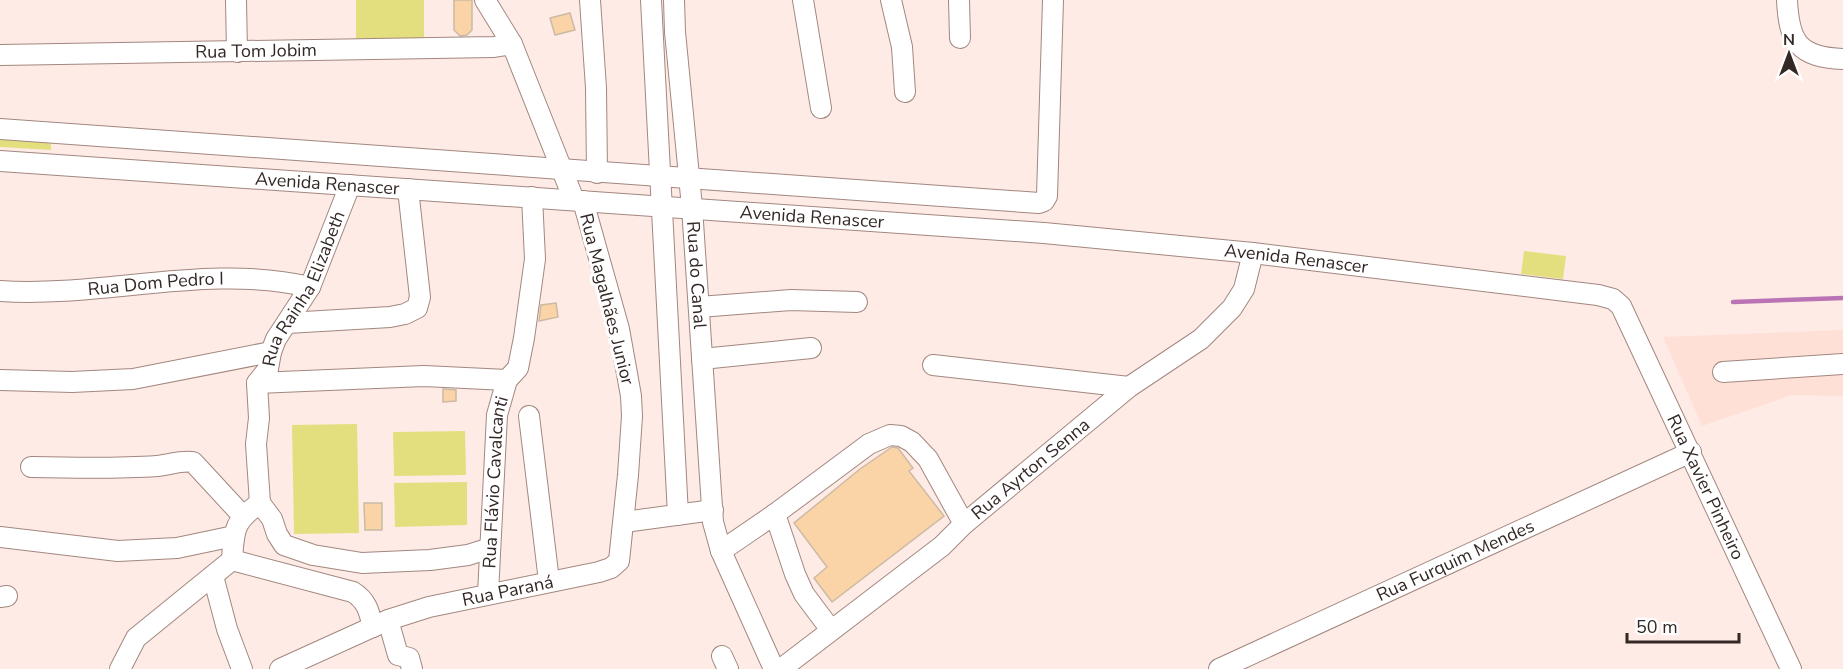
<svg xmlns="http://www.w3.org/2000/svg" width="1843" height="669" viewBox="0 0 1843 669" font-family="'Nunito Sans',sans-serif">
  <style>
    .built { fill: #ffe0d7 }
    .green { fill: #e4df7e }
    .lines { fill: none; stroke-linecap: round; stroke-linejoin: round }
    .stream { stroke: #ba74b5; stroke-width: 4.5 }
    .building { fill: #fad4a6; stroke: #ccbaa5; stroke-width: 1.5 }
    .minor-casing { stroke: #a2877f; stroke-width: 22 }
    .minor { stroke: #fff; stroke-width: 20 }
    .labels { text-anchor: middle; stroke-width: 6; stroke-linejoin: round; paint-order: stroke }
    .street-label { font-size: 18px; fill: #332825; stroke: #fff }
  </style>
  <rect width="100%" height="100%" fill="#feebe6"/>
  <path class="built" d="M1843,330V396L1792,395L1702,426L1663,337Z"/>
  <path class="green" d="M356,0H424V38L356,39Z
    M0,135L51,138V150L0,147Z
    M1524,251L1566,256L1563,279L1521,274Z
    M357,424L359,533L294,534L292,425Z
    M465,431L466,475L394,476L393,432Z
    M467,482V525L395,527L394,483Z"/>
  <g class="lines">
    <path class="stream" d="M1733,302L1843,298"/>
  </g>
  <path class="building" d="M454,0H472V30L467,35L460,36L454,30Z
    M570,13L575,30L555,35L550,18Z
    M556,303L558,317L539,321L541,305Z
    M443,389L456,390V401L443,402Z
    M892,447L898,448L913,468L909,471L944,516L832,602L814,578L827,567L794,523L860,469Z
    M364,503H382V530H365Z"/>
  <g class="lines">
    <g class="minor-casing">
      <g id="minor">
        <path d="M236,0L237,52"/>
        <path d="M485,0L512,44L574,200"/>
        <path d="M590,0L596,88L597,173"/>
        <path d="M651,0L678,515"/>
        <path id="s1" d="M674,0L675,32L692,207L713,522L721,551L774,669"/>
        <path d="M803,0L821,108"/>
        <path d="M891,0L902,47L905,92"/>
        <path d="M959,0L960,38"/>
        <path d="M1787,0C1789,43 1799,57 1843,59"/>
        <path id="s2" d="M0,55L494,47L512,44"/>
        <path d="M0,129L1039,203L1044,201L1047,196L1053,0"/>
        <path id="s3" d="M0,161L1044,233L1253,253L1598,295L1613,299L1621,306L1791,669"/>
        <path id="s4" d="M0,291C103,298 208,263 310,287"/>
        <path d="M699,307L791,300L857,302"/>
        <path d="M287,323L390,317L405,314L417,308L420,297L408,189"/>
        <path d="M702,359L811,348"/>
        <path d="M933,365L1129,387"/>
        <path d="M1723,372L1843,364"/>
        <path d="M0,380L72,382L133,379L271,352"/>
        <path d="M257,383L424,376L507,380"/>
        <path d="M529,416L549,581"/>
        <path d="M31,467C73,468 115,469 157,466C169,465 181,460 193,462L242,515"/>
        <path d="M260,503L272,519L277,534L284,545L313,555L362,563L430,560L468,555L490,548"/>
        <path d="M775,514L795,574L804,594L831,630"/>
        <path d="M624,522L713,510"/>
        <path d="M0,537L118,551L177,548L234,536"/>
        <path d="M721,551L775,514L869,444L890,435L901,436L912,442L928,459L964,524"/>
        <path id="s5" d="M232,560C234,529 234,521 260,503L256,444L259,418L257,383L268,369L271,352L276,339L310,287L350,185"/>
        <path d="M232,560L353,592C367,601 369,611 373,627"/>
        <path d="M213,576L227,629L242,669"/>
        <path id="s6" d="M488,594L497,415L507,380L518,368L524,338L535,259L532,197"/>
        <path d="M0,597L7,596"/>
        <path d="M388,620L398,655L409,658L412,669"/>
        <path d="M722,656L728,669"/>
        <path d="M120,669L136,638L232,560"/>
        <path id="s7" d="M280,669L388,620L429,607L599,572L611,568L619,561L628,475L632,416L631,396L619,329L583,201"/>
        <path id="s8" d="M781,669L942,546L964,524L1129,387L1201,339L1232,308L1244,289L1253,253"/>
        <path id="s9" d="M1219,669L1691,452"/>
      </g>
    </g>
    <use href="#minor" class="minor"/>
  </g>
  <g class="labels">
    <g class="street-label">
      <text dy="6" stroke="none"><textPath href="#s2" startOffset="256">Rua Tom Jobim</textPath></text>
      <text dy="6" stroke="none"><textPath href="#s3" startOffset="328">Avenida Renascer</textPath></text>
      <text dy="6" stroke="none"><textPath href="#s3" startOffset="814">Avenida Renascer</textPath></text>
      <text dy="6" stroke="none"><textPath href="#s3" startOffset="1300">Avenida Renascer</textPath></text>
      <text dy="6" stroke="none"><textPath href="#s1" startOffset="276">Rua do Canal</textPath></text>
      <text dy="6" stroke="none"><textPath href="#s4" startOffset="156">Rua Dom Pedro I</textPath></text>
      <text dy="6" stroke="none"><textPath href="#s5" startOffset="294">Rua Rainha Elizabeth</textPath></text>
      <text transform="translate(607 299) rotate(76)" y="6">Rua Magalhães Junior</text>
      <text dy="6" stroke="none"><textPath href="#s8" startOffset="320">Rua Ayrton Senna</textPath></text>
      <text dy="6" stroke="none"><textPath href="#s6" startOffset="112">Rua Flávio Cavalcanti</textPath></text>
      <text dy="6" stroke="none"><textPath href="#s3" startOffset="1830">Rua Xavier Pinheiro</textPath></text>
      <text dy="6" stroke="none"><textPath href="#s9" startOffset="260">Rua Furquim Mendes</textPath></text>
      <text dy="6" stroke="none"><textPath href="#s7" startOffset="242">Rua Paraná</textPath></text>
    </g>
  </g>
  <g transform="translate(1789 54)" stroke="#ffffff" stroke-width="4.5" paint-order="stroke">
  <path d="M0-4.5L10 22L0 15L-10 22Z" fill="#332825"/>
  <text y="-9" font-size="16" font-weight="bold" text-anchor="middle" fill="#332825">N</text>
  </g>
  <path d="M1627 633v9h112v-9" fill="none" stroke="#332825" stroke-width="3"/>
  <text x="1636" y="633" font-size="18" fill="#332825" stroke="#ffffff" stroke-width="4.5" paint-order="stroke">50 m</text>
</svg>
